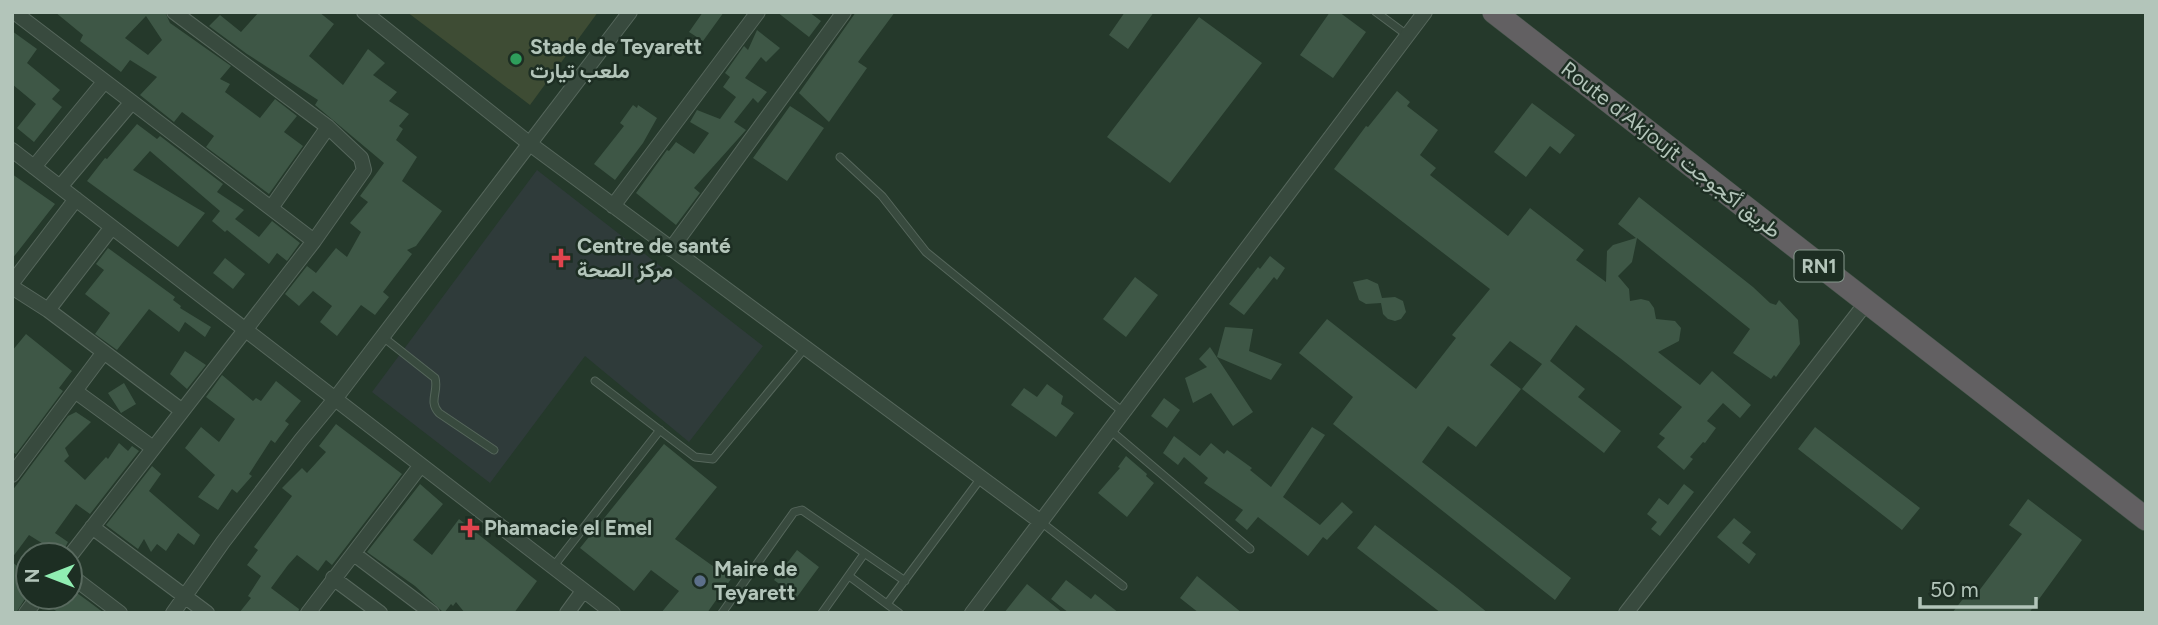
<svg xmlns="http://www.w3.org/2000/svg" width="2158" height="625" viewBox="0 0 2158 625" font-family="Figtree,Vazirmatn,sans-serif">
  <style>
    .medical { fill: #2f3b3a }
    .green { fill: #3e4c34 }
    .building { fill: #3e5746; fill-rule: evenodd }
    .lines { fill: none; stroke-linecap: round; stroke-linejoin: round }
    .service-casing { stroke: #56675c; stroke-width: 9 }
    .minor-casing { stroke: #56675c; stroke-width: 16 }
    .trunk-casing { stroke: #435449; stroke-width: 24 }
    .service { stroke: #384a3e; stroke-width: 7 }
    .minor { stroke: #384a3e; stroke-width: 14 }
    .trunk { stroke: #626062; stroke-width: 23 }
    .leisure-dot { fill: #2e9e5b; stroke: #1d2e23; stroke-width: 2.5 }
    .health-dot { fill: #e0444e; stroke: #1d2e23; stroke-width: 2.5 }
    .service-dot { fill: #5c6f8a; stroke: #1d2e23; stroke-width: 2.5 }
    .labels { text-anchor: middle; stroke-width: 5; stroke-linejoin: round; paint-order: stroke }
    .shield { fill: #1d2e23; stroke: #86988d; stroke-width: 2 }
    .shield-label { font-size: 19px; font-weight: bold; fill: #b3c5ba }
    .poi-label { font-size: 21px; font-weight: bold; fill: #b3c5ba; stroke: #1d2e23; text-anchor: start }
    .street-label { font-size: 21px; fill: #b3c5ba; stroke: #1d2e23 }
  </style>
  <rect width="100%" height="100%" fill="#25392b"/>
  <path class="medical" d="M537,170L763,346L689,442L585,356L490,483L372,392Z"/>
  <path class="green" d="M407,12H598L530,105Z"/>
  <path class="building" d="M55,12H165L170,23L231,66L220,79L230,84L225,92L260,118L275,99L297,116L284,132L303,146L269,194L206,147L214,136L182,112L174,122L140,95L157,77L130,60L121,72L80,41L83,35ZM146,16L162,40L148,55L125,38Z
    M259,12H319L334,24L309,56L343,85L368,49L385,63L373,75L397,92L389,101L409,114L399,126L403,129L396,140L417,157L402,181L442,211L416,246L407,250L412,254L383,292L389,297L375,315L361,305L337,336L320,322L332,306L313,291L299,306L285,294L307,266L316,273L336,248L347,257L361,232L350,223L368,202L360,196L384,163L315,105L318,100L247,54L209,26L220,15L241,32Z
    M703,12H724L703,41L689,32Z
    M777,12H809L821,21L809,37Z
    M856,12H895L858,62L867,68L829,122L799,93Z
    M1125,12H1154L1128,49L1109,35Z
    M1330,12H1339L1366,32L1333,78L1300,55Z
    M1199,17L1262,63L1170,183L1107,137Z
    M757,30L780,48L766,62L761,57L745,78L767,92L758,103L753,98L734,122L746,130L694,188L700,193L676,225L636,193L667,150L669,151L676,142L694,154L709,133L690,122L697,110L720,119L736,97L723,87L730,77L725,73L744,46L748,50Z
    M12,31L37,49L27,63L60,90L52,99L62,107L34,142L17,128L36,104L12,84Z
    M1397,91L1410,102L1407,106L1438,130L1420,155L1436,168L1430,175L1508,236L1530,208L1584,250L1576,260L1606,282L1607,251L1613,245L1636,238L1618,224L1639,197L1753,287L1770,303L1776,305L1779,300L1798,320L1800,344L1776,377L1774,375L1771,379L1733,353L1750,329L1637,238L1632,262L1618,276L1629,289L1630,301L1641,299L1649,301L1654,308L1656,319L1675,321L1681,328L1679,341L1658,352L1700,385L1712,371L1751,405L1740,418L1723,403L1707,421L1716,428L1705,443L1703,442L1690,457L1693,459L1684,470L1657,447L1665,438L1659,434L1682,407L1620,358L1576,325L1550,361L1585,389L1578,397L1621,431L1604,453L1522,389L1542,364L1510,341L1490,365L1521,389L1476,447L1448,426L1422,462L1571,578L1555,600L1333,424L1353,397L1299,353L1327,319L1416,389L1456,338L1452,335L1490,289L1334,169L1366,126L1368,127Z
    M1532,103L1575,135L1560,154L1550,146L1526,177L1494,152Z
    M633,105L637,108L638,105L657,118L643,143L615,180L594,164L624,126L620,123Z
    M790,106L824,128L787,181L753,158Z
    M137,124L157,139L160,136L223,184L217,192L244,210L235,219L259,237L272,221L300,243L287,261L277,253L269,264L227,230L225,232L212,221L220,211L150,151L133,170L205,213L178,247L87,181L105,158L107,159Z
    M12,174L55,204L12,259Z
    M108,248L175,297L173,300L181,306L180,308L211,327L205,337L185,322L179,332L149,309L117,350L95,334L110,313L85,294L104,270L96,264Z
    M1270,256L1285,268L1277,280L1274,277L1244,315L1229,304L1258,267L1260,269Z
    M225,258L245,274L233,289L213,273Z
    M1135,277L1158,295L1126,337L1103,319Z
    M1367,279L1378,284L1382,298L1395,297L1403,301L1406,312L1401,319L1395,321L1388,319L1383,314L1381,303L1366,304L1359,300L1353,282Z
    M1225,327L1253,329L1249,351L1282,364L1271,380L1217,357Z
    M26,334L72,371L59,388L63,391L16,454L12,452V351Z
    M1210,347L1253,412L1233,426L1211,393L1193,403L1185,378L1207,367L1199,359Z
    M185,351L206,365L187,389L170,374Z
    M222,375L253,401L256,398L261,401L276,381L301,401L285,421L289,424L275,443L271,440L249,474L252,476L237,493L232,489L218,510L198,497L215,475L185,448L201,427L219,442L235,419L206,397Z
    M124,383L136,404L121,413L108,393Z
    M1047,384L1063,396L1061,404L1074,413L1056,437L1011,405L1024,388L1037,397Z
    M1164,398L1180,410L1167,428L1151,416Z
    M76,412L91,422L65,448L69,456L64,461L85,480L106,457L108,459L119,443L128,451L132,446L139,451L90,514L76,504L55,533L68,542L61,555L29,535L12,558V491L68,416Z
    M336,424L402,474L332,565L326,560L318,571L297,555L288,565L271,588L299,609L298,613H239L251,598L248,596L261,576L247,565L258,550L254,547L292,496L282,488L302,468L307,473L326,452L319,446Z
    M1312,427L1325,435L1283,497L1320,525L1342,502L1353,512L1327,540L1323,537L1308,556L1258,517L1247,530L1235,520L1243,510L1204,483L1208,478L1184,457L1178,465L1163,453L1174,436L1200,456L1211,443L1224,454L1227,450L1252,468L1250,470L1271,487Z
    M1815,427L1920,508L1902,530L1798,449Z
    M664,444L717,487L675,539L731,579L707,613H661L679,591L651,570L634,591L580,548Z
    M1126,456L1147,474L1146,476L1154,483L1127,517L1098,493L1120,468L1118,467Z
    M152,466L161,474L149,491L200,535L194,545L178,533L166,551L157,544L151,552L144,539L138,549L106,525Z
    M420,484L443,504L413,540L432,555L459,519L537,581L514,613H465L456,602L453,606L451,604L444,613L415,586L367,552Z
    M1684,484L1694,492L1660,536L1651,529L1657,522L1647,514L1659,498L1668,505Z
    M2028,499L2082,540L2029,613H1952L1966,595L1972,600L2022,534L2009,525Z
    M1734,518L1751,532L1742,543L1756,554L1749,564L1717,537Z
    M1375,525L1457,588L1488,613H1441L1357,548Z
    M797,550L819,567L797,597L774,580Z
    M12,562L28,574V594L16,613H12Z
    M1197,576L1242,613H1199L1180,598Z
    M1066,580L1091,599L1095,594L1119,613H1069L1051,599Z
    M1027,584L1063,613H1004Z
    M70,588L88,601L104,613H59L45,603L47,597H70Z"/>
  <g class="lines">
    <g class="service-casing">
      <path id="service" d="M1376,12L1407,35
        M840,157L882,196L926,252L1123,412
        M383,337L435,378C439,392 428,401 439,413L494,450
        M595,381L695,457L713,459L805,348
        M1110,430L1250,549
        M1041,522L1123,586
        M553,567L660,430
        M849,576L899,613
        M887,604L981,478
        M722,613L794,512L802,510L905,581
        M822,613L864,554"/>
    </g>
    <g class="minor-casing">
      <path id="minor" d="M14,12L314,241
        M364,12L530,144L1041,522
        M12,150L613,613
        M34,167L104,82
        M60,187L131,103
        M613,206L758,12
        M271,208L328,127
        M671,249L844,12
        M12,283L76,199
        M12,287L48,310L181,410
        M48,310L112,227
        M75,391L153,448
        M12,475L104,352
        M92,527L207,613
        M354,554L432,613
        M70,556L314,241L364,170L361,158L328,127L174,12
        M70,575L120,613
        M333,578L380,613
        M26,613L38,597
        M173,613L223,542L301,440L335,399L630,12
        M308,613L421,465
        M567,613L583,591
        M972,613L1425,12
        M1626,613L1866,303"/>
    </g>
    <g class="trunk-casing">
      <path id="trunk" d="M1494,12L2146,519"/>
    </g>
    <use href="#service" class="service"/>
    <use href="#minor" class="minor"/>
    <use href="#trunk" class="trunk"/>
  </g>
  <circle class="leisure-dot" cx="516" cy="59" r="7"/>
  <g class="health-dot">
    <path d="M557.5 247.5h7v7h7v7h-7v7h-7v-7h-7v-7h7z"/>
    <path d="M466.5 517.5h7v7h7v7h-7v7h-7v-7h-7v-7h7z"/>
  </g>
  <circle class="service-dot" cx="700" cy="581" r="7"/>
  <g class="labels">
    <rect class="shield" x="1794.5" y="250.5" width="49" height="31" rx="5"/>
    <g class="shield-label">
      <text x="1819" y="273">RN1</text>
    </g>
    <g class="poi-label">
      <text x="530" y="54">Stade de Teyarett<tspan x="530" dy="24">ملعب تيارت</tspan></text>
      <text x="577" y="253">Centre de santé<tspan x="577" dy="24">مركز الصحة</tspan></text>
      <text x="484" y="535">Phamacie el Emel</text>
      <text x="714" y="576">Maire de<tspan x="714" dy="24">Teyarett</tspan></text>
    </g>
    <g class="street-label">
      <text transform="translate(1671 150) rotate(38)" y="7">Route d'Akjoujt طريق أكجوجت</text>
    </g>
  </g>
  <rect width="2158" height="625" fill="none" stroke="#b3c5ba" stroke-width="28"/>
  <g transform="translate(49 576) rotate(270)"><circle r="33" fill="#1d2e23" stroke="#596a5f" stroke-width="2"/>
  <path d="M0-5L12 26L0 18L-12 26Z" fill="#90eeb2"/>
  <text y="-10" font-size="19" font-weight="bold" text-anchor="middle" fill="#b3c5ba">N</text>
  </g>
  <path d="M1920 597v10h116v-10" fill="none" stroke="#b3c5ba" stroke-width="3.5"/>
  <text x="1930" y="597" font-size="21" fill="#b3c5ba" stroke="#1d2e23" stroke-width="5" paint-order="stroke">50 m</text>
</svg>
